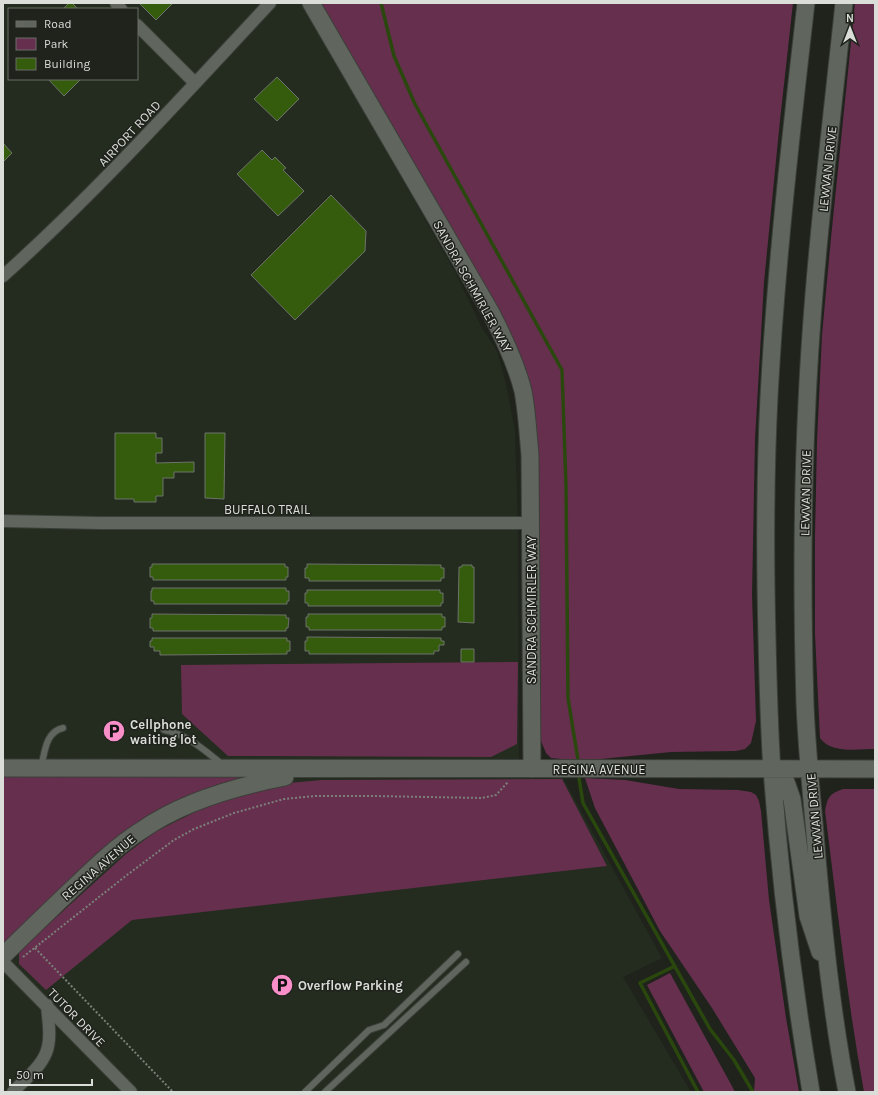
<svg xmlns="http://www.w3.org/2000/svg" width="878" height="1095" viewBox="0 0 878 1095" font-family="Karla,sans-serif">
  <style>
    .built { fill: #242c1f; fill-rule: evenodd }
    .green { fill: #662f4e }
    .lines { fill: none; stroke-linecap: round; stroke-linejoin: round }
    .stream { stroke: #2a480e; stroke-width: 3.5 }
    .building { fill: #355c0d; stroke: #6d726a }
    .lane-casing { stroke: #3b3f39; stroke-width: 8 }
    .street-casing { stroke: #3b3f39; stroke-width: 14 }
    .secondary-casing { stroke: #3b3f39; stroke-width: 19 }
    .path { stroke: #7c807a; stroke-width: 2; stroke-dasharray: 2 2; stroke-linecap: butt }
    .lane { stroke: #60655d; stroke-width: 6 }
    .street { stroke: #60655d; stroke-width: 12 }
    .secondary { stroke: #60655d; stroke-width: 17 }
    .labels { text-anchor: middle; stroke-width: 3; stroke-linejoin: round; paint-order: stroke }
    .street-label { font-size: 13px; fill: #daddd8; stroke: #1f231c }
    .poi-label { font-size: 13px; font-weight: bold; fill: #daddd8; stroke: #1f231c; text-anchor: start }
  </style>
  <rect width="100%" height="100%" fill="#1f231c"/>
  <path class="built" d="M3,3H302L456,274L482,328L497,351L506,384L515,431L518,528L519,778H563L662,958L623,977L691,1092H3ZM9,9H137V79H9Z"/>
  <path class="green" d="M320,3H793L780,120L764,282L755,439L752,595L756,721L751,743L745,749L736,751L671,752L591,760H571L551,758L546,753L541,741L538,440L529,391Z
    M855,3H875V749C858,749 831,754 820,738L815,634V536L817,441L822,335L831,238Z
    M518,662L517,744L491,757L228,756L182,714L181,665Z
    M247,775L244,778L160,811L5,943H3V776Z
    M585,778L625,780L679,789L738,790L751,792L756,795L759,801L761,811L769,900L786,1018L799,1092H754L755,1078L712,1008L660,931L595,808Z
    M562,779L607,866L132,920L46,990L19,964V951L126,854L155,832L223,798L277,784L322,780Z
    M843,789H875V1092H864C847,999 837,905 825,811C828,797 829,794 843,789Z
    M670,973L733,1088L735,1092H704L647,985Z"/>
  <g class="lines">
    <path class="stream" d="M381,3L394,56L415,104L562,370L566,486L568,698L578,760
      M579,778L583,803L710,1029L734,1060L753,1092
      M675,966L640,983L698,1092"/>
  </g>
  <path class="building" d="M69,3H72L78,9H63Z
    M139,3H173L156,20Z
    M277,77L299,99L277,121L254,99Z
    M48,79H81L64,96Z
    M3,143L12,153L3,162Z
    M262,150L272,160L275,157L286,168L283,170L304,191L278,216L237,174Z
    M331,195L366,231L365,251L295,320L251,275Z
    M115,433H156V438H162V453H156V463L194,462V472H174V478H163V496H156V502H134V499H115Z
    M205,433H225L224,499L205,498Z
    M152,564H285V567H288V577H286V580H153V577H150V567H152Z
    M307,564L441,565V568H444V578H441V581H309V578H305V568H307Z
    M462,565H472V567H474V623L458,622L459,567H462Z
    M152,588H286V591H289V601H287V604H154V601H151V591H152Z
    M307,590H440V593H443V603H441V606H308V603H305V593H307Z
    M152,614L286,615V618H289L288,628H286V631H153V628H150V618H152Z
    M308,614H442V617H445V627H442V630H309V627H306V617H308Z
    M307,637L441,638V641H444V645H439V651H434V654H309V651H305V641H307Z
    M152,638H287V641H290V651H287V654L160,655V651H154V647H150V641H152Z
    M461,649H474V662H461Z"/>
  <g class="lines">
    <g class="lane-casing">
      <path id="lane" d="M164,730C187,734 205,751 222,764
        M41,767C45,753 45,732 63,728
        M305,1092L369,1030L384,1025L458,954
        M325,1092L466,962"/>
    </g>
    <g class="street-casing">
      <path id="street" d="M116,3L121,9
        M137,25L195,83
        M3,276C98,191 183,96 270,3
        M3,521L100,523H530
        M3,962L131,1092
        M13,1092C24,1080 40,1068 46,1053C52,1038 48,1020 47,1005"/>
    </g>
    <g class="secondary-casing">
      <path id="secondary" d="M311,3L490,311C503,336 516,363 523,391C527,412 528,434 530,455L532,769
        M806,3C791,134 776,265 769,397C765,477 765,558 767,638C768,682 769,727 772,770C780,878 793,985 811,1092
        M844,3C830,136 813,269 807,402C802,503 802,604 805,704C807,756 813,807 817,858C824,936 832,1015 847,1092
        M3,768L875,769
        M772,769L786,782L792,799L808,916L820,952
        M3,956C25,934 48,912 70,891C93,869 115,847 142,830C182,802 238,786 285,777"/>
    </g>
    <path class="path" d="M35,948L173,1092
      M23,957L127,875L174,840L194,829L234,813L284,799L315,796H373L482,798L496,795L508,782"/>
    <use href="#lane" class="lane"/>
    <use href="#street" class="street"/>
    <use href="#secondary" class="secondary"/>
  </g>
  <defs>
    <g id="parking-disc" transform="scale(1.15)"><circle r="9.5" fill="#f98fc9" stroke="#1f231c"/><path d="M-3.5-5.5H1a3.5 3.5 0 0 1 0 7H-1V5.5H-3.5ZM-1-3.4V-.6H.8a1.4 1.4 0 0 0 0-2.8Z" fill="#111"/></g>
  </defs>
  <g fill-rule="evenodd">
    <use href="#parking-disc" x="114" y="731"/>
    <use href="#parking-disc" x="282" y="985"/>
  </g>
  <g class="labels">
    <g class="street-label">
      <text transform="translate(129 133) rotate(-47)" y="5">AIRPORT ROAD</text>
      <text transform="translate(827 169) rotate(-84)" y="5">LEWVAN DRIVE</text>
      <text transform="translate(473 286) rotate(61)" y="5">SANDRA SCHMIRLER WAY</text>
      <text transform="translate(805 493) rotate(-89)" y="5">LEWVAN DRIVE</text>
      <text x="267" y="514">BUFFALO TRAIL</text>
      <text transform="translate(531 610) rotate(-90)" y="5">SANDRA SCHMIRLER WAY</text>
      <text x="599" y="774">REGINA AVENUE</text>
      <text transform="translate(814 816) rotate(-95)" y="5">LEWVAN DRIVE</text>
      <text transform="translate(98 867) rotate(-41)" y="5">REGINA AVENUE</text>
      <text transform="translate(77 1017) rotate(46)" y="5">TUTOR DRIVE</text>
    </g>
    <g class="poi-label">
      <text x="130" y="729">Cellphone<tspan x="130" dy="15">waiting lot</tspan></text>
      <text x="298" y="990">Overflow Parking</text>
    </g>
  </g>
  <rect width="878" height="1095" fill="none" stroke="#daddd8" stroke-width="8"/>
  <rect x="8" y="8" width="130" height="72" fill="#1f231c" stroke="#6a6d67"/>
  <rect x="16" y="21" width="20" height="6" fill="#60655d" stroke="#6a6d67"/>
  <text x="44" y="28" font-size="12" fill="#daddd8">Road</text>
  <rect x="16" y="38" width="20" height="12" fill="#662f4e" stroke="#6a6d67"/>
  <text x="44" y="48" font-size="12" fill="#daddd8">Park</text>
  <rect x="16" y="58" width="20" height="12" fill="#355c0d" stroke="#6a6d67"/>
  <text x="44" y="68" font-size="12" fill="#daddd8">Building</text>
  <g transform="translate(850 28)" stroke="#1f231c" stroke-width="3" paint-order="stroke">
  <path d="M0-3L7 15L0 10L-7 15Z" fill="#daddd8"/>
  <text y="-6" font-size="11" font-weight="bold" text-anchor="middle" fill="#daddd8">N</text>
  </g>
  <path d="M10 1079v6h82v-6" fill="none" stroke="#daddd8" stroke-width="2"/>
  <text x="16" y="1079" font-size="12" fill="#daddd8" stroke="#1f231c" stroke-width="3" paint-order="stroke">50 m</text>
</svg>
